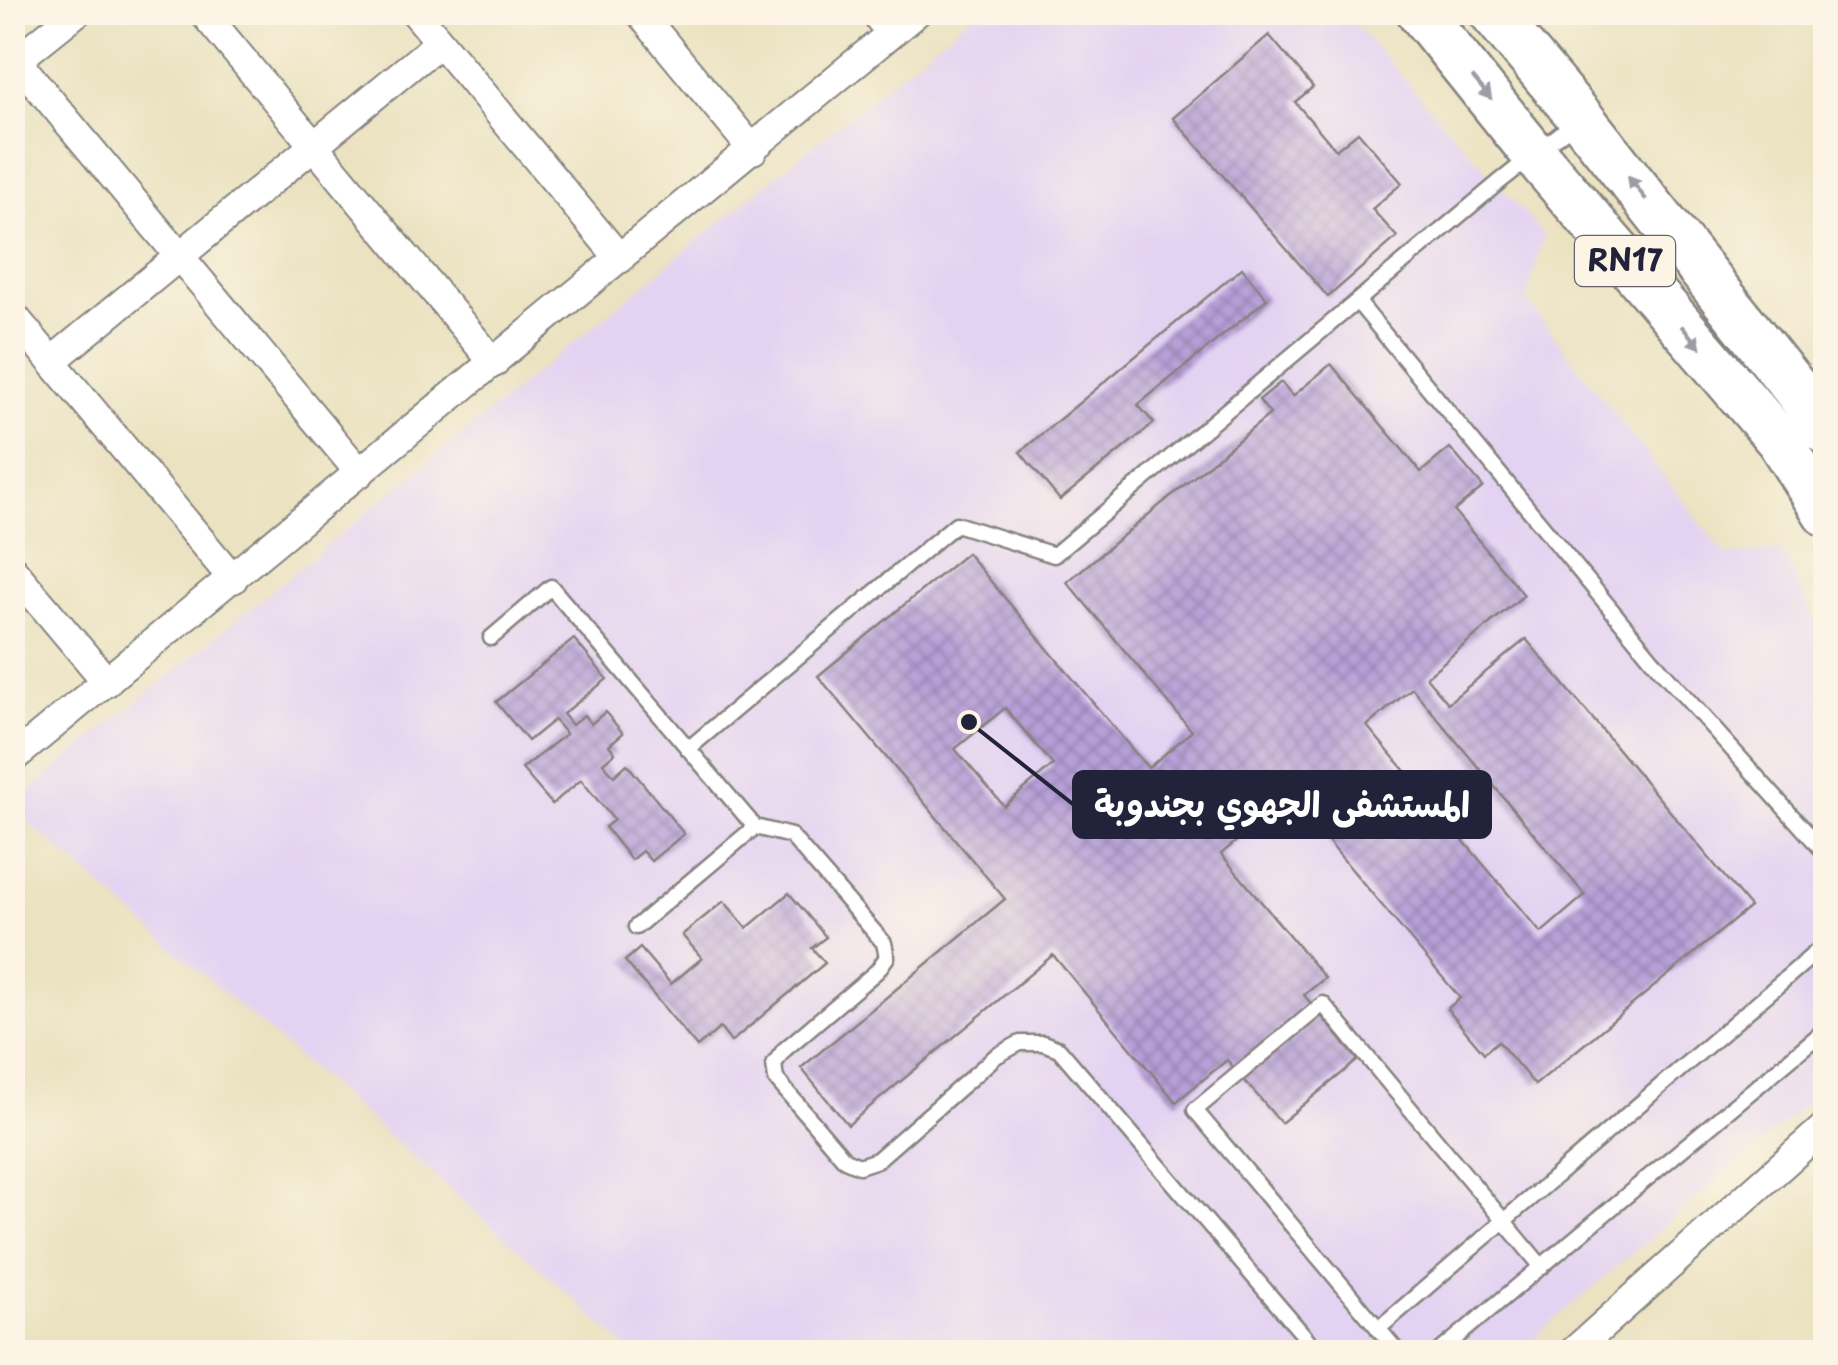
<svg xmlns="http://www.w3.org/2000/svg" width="1838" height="1365" viewBox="0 0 1838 1365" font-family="'Playpen Sans','Playpen Sans Arabic',sans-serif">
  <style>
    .built { fill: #e3d3f2 }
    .building { fill: url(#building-cross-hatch); fill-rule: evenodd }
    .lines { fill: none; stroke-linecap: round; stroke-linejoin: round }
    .lane-casing { stroke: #86827e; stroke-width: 19 }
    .street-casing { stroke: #86827e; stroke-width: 32 }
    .primary-casing { stroke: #86827e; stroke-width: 50 }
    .lane { stroke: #fff; stroke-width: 14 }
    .street { stroke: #fff; stroke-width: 28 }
    .primary { stroke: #fff; stroke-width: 45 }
    .oneway { fill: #9c9ca7 }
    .labels { text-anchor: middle; stroke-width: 8; stroke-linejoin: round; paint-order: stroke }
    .shield { fill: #fcf5e5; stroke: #63616e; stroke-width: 2.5 }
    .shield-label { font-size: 30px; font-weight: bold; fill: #22223b }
    .leader { fill: none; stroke: #22223b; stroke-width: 4 }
    .callout-dot { fill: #22223b; stroke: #fcf5e5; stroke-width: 4 }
    .callout { fill: #22223b; stroke: #22223b; stroke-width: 4 }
    .callout-label { font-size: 35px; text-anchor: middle; font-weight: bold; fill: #fff }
  </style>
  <defs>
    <pattern id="building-cross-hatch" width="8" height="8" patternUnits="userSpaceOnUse" patternTransform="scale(2.5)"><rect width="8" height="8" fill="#b8a0d8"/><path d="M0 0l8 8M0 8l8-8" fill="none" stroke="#9582b0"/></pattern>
  </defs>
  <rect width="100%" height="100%" fill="#fcf5e5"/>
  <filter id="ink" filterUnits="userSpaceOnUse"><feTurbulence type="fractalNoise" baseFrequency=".01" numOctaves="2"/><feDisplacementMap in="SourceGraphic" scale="20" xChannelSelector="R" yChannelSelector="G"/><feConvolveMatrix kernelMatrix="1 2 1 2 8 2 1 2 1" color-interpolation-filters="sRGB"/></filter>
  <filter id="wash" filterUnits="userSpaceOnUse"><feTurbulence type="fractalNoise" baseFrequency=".0048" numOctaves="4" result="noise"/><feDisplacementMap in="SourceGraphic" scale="40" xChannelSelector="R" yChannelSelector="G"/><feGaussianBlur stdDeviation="2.25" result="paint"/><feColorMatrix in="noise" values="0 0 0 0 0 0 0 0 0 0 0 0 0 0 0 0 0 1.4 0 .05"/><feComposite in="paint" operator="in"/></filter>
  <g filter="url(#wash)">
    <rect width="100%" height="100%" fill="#eae2c0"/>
    <path class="built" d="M974,13H1345L1544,235L1526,300L1726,556L1782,550L1825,640V1088L1517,1352H632L541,1269L13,809V804Z"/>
    <g id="blocks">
      <path class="building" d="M1269,35L1313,87L1295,102L1336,150L1358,132L1402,183L1372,209L1397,237L1328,297L1173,118Z
        M1242,268L1267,299L1138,405L1154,423L1060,500L1020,452Z
        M1331,364L1421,472L1450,448L1483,487L1454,511L1524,595L1426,677L1448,703L1526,639L1750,907L1535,1085L1498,1041L1484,1053L1447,1009L1460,998L1290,796L1221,854L1325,978L1304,995L1358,1060L1281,1123L1227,1060L1176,1102L1053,955L848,1125L801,1068L1005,899L818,676L967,553L1148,768L1192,731L1067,582L1270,414L1259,400L1281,382L1293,396ZM1412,688L1585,895L1541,933L1367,726ZM1005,708L1053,765L1004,806L955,749Z
        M574,639L607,679L563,714L572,725L584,715L591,724L605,712L623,733L609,745L615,753L603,763L614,776L627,764L684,834L651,861L642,851L631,860L605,827L614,820L581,780L552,804L522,769L566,734L554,720L528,741L496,702Z
        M789,893L826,937L812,948L825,963L731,1042L720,1028L697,1047L625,961L640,948L671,984L702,958L682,935L724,901L747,928Z"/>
    </g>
  </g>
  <g filter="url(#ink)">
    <use href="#blocks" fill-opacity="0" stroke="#86827e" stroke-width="2.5"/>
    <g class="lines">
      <g class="lane-casing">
        <path id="lane" d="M1357,301L1661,670L1826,854
          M491,638L551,587L755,827L636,927
          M688,749L956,524L1054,555L1498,183L1574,123
          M755,827L791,836L884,943L887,957L877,971L784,1050L774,1064L776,1079L845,1160L859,1166L877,1160L996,1056L1020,1043H1043L1059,1049L1318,1352
          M1378,1329L1821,948L1826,940
          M1398,1352L1195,1110L1323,1004L1542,1267
          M1439,1352L1826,1029"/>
      </g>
      <g class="street-casing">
        <path id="street" d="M203,12L494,363
          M415,12L620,259
          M639,12L753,150
          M874,12L891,33
          M17,61L360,473
          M12,64L77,12
          M12,314L233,579
          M52,361L440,42
          M12,569L107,682
          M12,759L917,12
          M1573,1352L1826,1126"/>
      </g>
      <g class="primary-casing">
        <path id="primary" d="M1420,12L1534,154L1779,440L1826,513
          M1492,12L1581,118L1812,410L1826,431"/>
      </g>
      <use href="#lane" class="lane"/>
      <use href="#street" class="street"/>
      <use href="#primary" class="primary"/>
    </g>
    <defs><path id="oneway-solid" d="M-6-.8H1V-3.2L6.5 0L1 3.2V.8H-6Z" transform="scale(2.5)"/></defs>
    <g class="oneway">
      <use href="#oneway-solid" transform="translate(1482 88) rotate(50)"/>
      <use href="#oneway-solid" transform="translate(1637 188) rotate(-128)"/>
      <use href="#oneway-solid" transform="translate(1691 337) rotate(49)"/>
    </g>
  </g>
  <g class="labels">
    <rect class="shield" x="1575" y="236" width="100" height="50" rx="8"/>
    <g class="shield-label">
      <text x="1625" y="271">RN17</text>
    </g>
  </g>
  <path class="leader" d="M969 722L1074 805"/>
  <circle class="callout-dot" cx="969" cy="722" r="10"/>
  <rect class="callout" x="1074" y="772" width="416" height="65" rx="10"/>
  <g class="callout-label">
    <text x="1282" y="817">المستشفى الجهوي بجندوبة</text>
  </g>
  <rect width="1838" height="1365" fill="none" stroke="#fcf5e5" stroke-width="50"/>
</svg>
